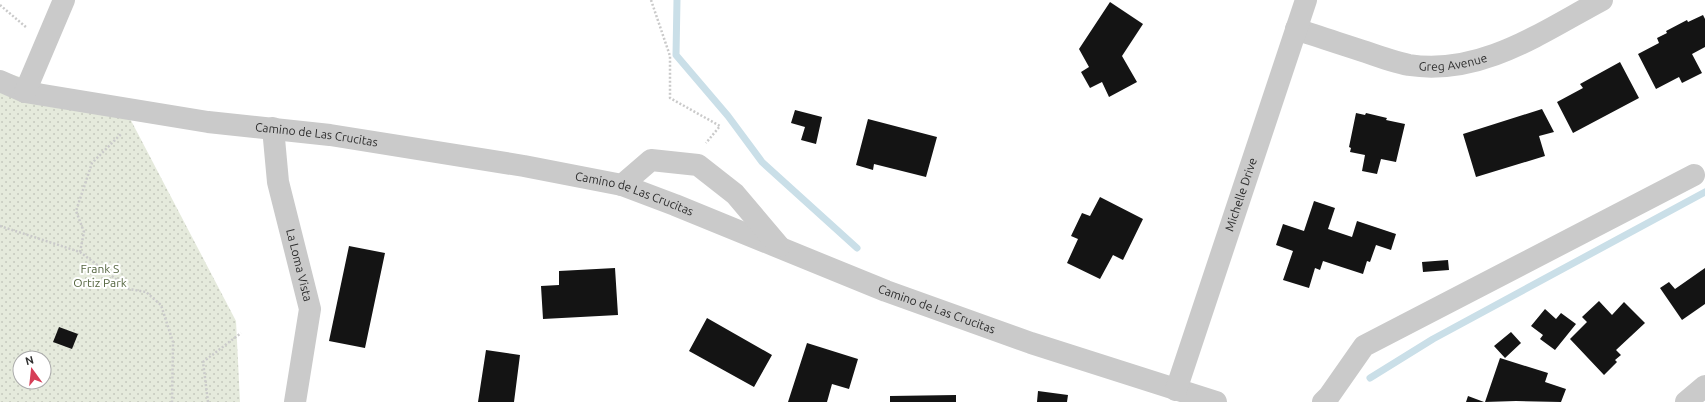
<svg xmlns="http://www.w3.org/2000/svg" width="1705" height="402" viewBox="0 0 1705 402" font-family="Ubuntu,sans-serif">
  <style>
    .park { fill: url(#park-dots); fill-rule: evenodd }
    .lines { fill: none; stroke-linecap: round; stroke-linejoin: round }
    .stream { stroke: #cadfe8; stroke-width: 7 }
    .building { fill: #141414 }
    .path { stroke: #cacaca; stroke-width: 2.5; stroke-dasharray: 2 2; stroke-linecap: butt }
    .minor { stroke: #cacaca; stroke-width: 22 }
    .labels { text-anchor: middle; stroke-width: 4; stroke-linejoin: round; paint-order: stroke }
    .street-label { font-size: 12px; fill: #2d2d2d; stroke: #fff }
    .park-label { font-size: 12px; fill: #54653f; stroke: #fff }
  </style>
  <defs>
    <pattern id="park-dots" width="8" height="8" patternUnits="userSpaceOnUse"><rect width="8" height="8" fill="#e5eadc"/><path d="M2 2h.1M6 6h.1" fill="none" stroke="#c5c9bd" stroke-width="1.8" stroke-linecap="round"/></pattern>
  </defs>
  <rect width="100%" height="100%" fill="#fff"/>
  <path class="park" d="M0,71L125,109L236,321L240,402H0ZM20,358H44V382H20Z"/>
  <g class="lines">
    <path class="stream" d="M677,0L676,55L728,116L762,162L857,248
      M1370,378L1433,339L1705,192"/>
  </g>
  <path class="building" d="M1110,2L1143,24L1122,56L1137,82L1109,97L1102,82L1090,88L1081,72L1089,67L1079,49Z
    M1703,15L1705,19V47L1692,54L1702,73L1682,83L1679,77L1656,89L1638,54L1659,43L1657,38L1667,33L1666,31L1687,20L1688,22Z
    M1620,62L1639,98L1573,133L1557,102L1583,88L1580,84Z
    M1542,109L1554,132L1539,136L1545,156L1476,177L1463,134Z
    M795,110L822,117L816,144L801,140L805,127L791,123Z
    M1356,113L1365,115L1366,113L1387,118L1386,120L1405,124L1396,162L1381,159L1377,174L1362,171L1365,155L1350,152L1351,148L1349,147Z
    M868,119L937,137L926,177L874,164L873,170L856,165Z
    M1100,197L1143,219L1123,260L1113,255L1100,279L1067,263L1078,239L1071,236L1082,213L1090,216Z
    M1314,201L1335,208L1328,229L1352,237L1357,221L1396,234L1391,250L1376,245L1370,262L1367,261L1363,274L1323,261L1320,270L1315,268L1309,288L1283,280L1293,251L1276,245L1283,224L1304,231Z
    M349,246L385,253L365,348L329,341Z
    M1448,260L1449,270L1423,272L1422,262Z
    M615,268L618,315L543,319L541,286L559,285V271Z
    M1705,268V304L1682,320L1660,288L1669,282L1675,289Z
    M1599,301L1612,315L1624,302L1645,323L1616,350L1621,355L1615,360L1617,362L1604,375L1570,339L1587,322L1582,317Z
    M1545,309L1556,319L1561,313L1576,324L1555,350L1540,339L1543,335L1531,326Z
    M707,318L772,355L754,387L689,351Z
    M59,327L78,334L72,349L53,342Z
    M1511,332L1521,343L1505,358L1494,346Z
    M807,343L858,359L849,389L832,384L827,402H788Z
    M486,350L520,355L514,402H478Z
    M1500,358L1548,373L1545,382L1566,389L1561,402L1516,401L1485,402Z
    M1038,391L1068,395L1067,402H1037Z
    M956,395V402H890V396Z
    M1468,396L1484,402H1466Z"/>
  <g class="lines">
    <path class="path" d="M651,0L670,56V98L720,126L706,143
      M0,5L27,28
      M0,226L80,252L129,289L146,292L161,305L173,342L172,402
      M80,252L84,232L76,211L92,163L121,134
      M208,402L203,362L241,333"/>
    <g class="minor">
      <path id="s1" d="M1296,29C1319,37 1342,44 1366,52C1380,57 1394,62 1409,65C1481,76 1542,32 1602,0"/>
      <path id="s2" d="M0,81L25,92L208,122L330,135L524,166L622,185L675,205L886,291L1031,343L1216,402"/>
      <path d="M25,92L64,0"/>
      <path id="s3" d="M273,128L278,182L310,309L295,402"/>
      <path d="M622,185L651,160L698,165L735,194L779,246"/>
      <path id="s4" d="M1176,390L1306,0"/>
      <path d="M1323,402L1329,396L1364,346L1694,175"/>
      <path d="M1686,402L1705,386"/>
    </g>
  </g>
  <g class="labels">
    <g class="street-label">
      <text dy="4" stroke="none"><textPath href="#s1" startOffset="163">Greg Avenue</textPath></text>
      <text dy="4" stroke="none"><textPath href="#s2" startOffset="322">Camino de Las Crucitas</textPath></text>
      <text dy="4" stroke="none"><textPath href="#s2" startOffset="646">Camino de Las Crucitas</textPath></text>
      <text dy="4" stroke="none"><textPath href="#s4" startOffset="206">Michelle Drive</textPath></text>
      <text dy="4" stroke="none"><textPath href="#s3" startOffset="140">La Loma Vista</textPath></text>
      <text dy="4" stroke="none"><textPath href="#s2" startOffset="970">Camino de Las Crucitas</textPath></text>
    </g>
    <g class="park-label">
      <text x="100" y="273">Frank S<tspan x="100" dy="14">Ortiz Park</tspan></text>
    </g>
  </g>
  <g transform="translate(32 370) rotate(345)"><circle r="19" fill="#ffffff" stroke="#ababab"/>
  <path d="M0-3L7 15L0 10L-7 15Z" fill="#d63e57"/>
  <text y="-6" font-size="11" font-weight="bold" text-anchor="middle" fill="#2d2d2d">N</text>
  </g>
</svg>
